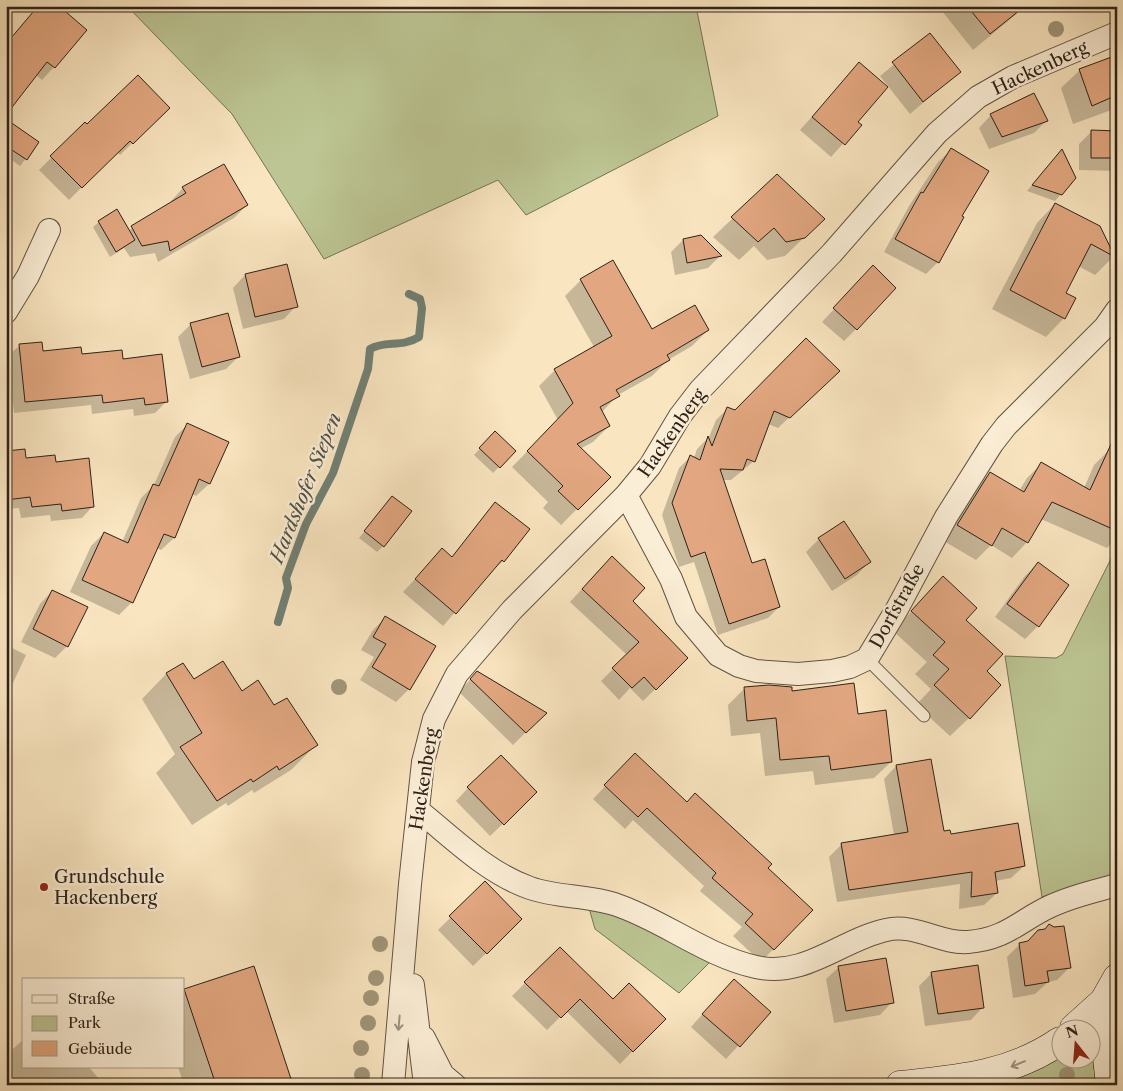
<svg xmlns="http://www.w3.org/2000/svg" width="1123" height="1091" viewBox="0 0 1123 1091" font-family="'Libre Caslon Text',serif">
  <style>
    .green { fill: #bcc593; stroke: #747456 }
    .shadow { fill: #0003 }
    .lines { fill: none; stroke-linecap: round; stroke-linejoin: round }
    .stream { stroke: #718074; stroke-width: 8 }
    .building { fill: #e2a780; stroke: #2d2219 }
    .lane-casing { stroke: #605343; stroke-width: 13 }
    .street-casing { stroke: #605343; stroke-width: 24 }
    .secondary-casing { stroke: #2d2219; stroke-width: 29 }
    .lane { stroke: #fbeed6; stroke-width: 11 }
    .street { stroke: #fbeed6; stroke-width: 22 }
    .secondary { stroke: #fbeed6; stroke-width: 28 }
    .tree { fill: #a09578 }
    .oneway { stroke: #9e9281 }
    .poi-dot { fill: #8f2418; stroke: #fbeed6; stroke-width: 2 }
    .labels { text-anchor: middle; stroke-width: 5; stroke-linejoin: round; paint-order: stroke }
    .street-label { font-size: 18px; fill: #2d2219; stroke: #fbeed6 }
    .poi-label { font-size: 18px; fill: #2d2219; stroke: #fbeed6; text-anchor: start }
    .water-label { font-size: 19px; font-style: italic; fill: #4f5147; stroke: #fbeed6 }
  </style>
  <rect width="100%" height="100%" fill="#f9e5c0"/>
  <filter id="stains"><feTurbulence type="fractalNoise" baseFrequency=".004" numOctaves="4"/><feColorMatrix values="0 0 0 0 .2 0 0 0 0 .09 0 0 0 0 .02 0 0 0 .5 -.17"/></filter>
  <radialGradient id="worn" r=".72"><stop offset=".6" stop-color="#630" stop-opacity="0"/><stop offset="1" stop-color="#630" stop-opacity=".3"/></radialGradient>
  <path class="green" d="M127,6H696L718,116L526,215L498,180L324,259L232,114Z
    M1117,547V875L1042,897L1005,656L1056,658L1063,654Z
    M589,908L607,910L711,961L679,993L595,929Z
    M1090,1034L1096,1085H999L1036,1070L1060,1056V1058H1090Z"/>
  <path class="shadow" d="M938,6H1026L973,50Z
    M35,10L54,67L42,80L36,75L6,113V44Z
    M930,35L959,72L910,114L880,76Z
    M1117,57V108L1073,124L1061,88L1080,70Z
    M859,64L856,122L860,125L831,157L800,130Z
    M168,108L120,155L117,152L69,200L39,170L85,124L87,126Z
    M991,115L1046,121L1034,133L989,149L979,128Z
    M6,128L38,143L20,166L6,156Z
    M1092,131L1117,132V171L1079,170V144Z
    M951,150L960,217L938,262L926,274L884,252L909,206L938,162Z
    M1056,157L1061,194L1055,201L1027,191Z
    M777,176L823,219L785,256L767,260L754,246L739,260L713,237Z
    M183,188L247,205L234,218L158,262L155,253L130,257L124,248L110,257L93,227L99,222L128,231L172,202L171,201Z
    M1055,204L1099,227L1113,257L1095,275L1078,266L1064,293V318L1046,337L992,309L1037,223Z
    M683,240L720,256L708,268L675,275L671,252Z
    M286,265L296,306L284,319L243,329L233,288L245,275Z
    M581,280L652,331L708,330L692,346L668,360L652,376L618,395L602,412L609,426L593,442L580,449L609,477L561,525L543,508L548,502L512,467L558,420L539,386L555,370L594,347L565,296Z
    M861,280L856,329L844,341L822,322Z
    M191,324L239,356L226,369L190,379L178,337Z
    M20,345L41,353L122,360L166,402L155,413L134,416L133,409L92,414L91,405L14,413L8,356Z
    M827,382L778,428L768,424L754,461L731,480H722L751,565L779,607L768,618L718,635L694,562L679,567L662,515L679,468L690,457L694,458L697,449L709,437L716,420L727,409L735,412Z
    M187,425L209,484L196,496L192,494L174,538L161,550L157,548L132,602L119,615L70,592L91,546L104,533L122,542L141,498L154,485L175,437Z
    M495,432L515,451L493,473L474,455Z
    M1109,450L1117,453V538L1107,548L1041,519L1027,542L1012,558L991,545L976,560L942,540L975,488L990,473L1019,491L1027,478L1042,463L1084,488L1094,465Z
    M6,453L25,460L55,464L93,506L82,518L51,521L50,515L21,518L19,508L6,509Z
    M392,498L383,546L377,552L359,538Z
    M495,504L528,529L503,561L489,573L443,626L403,592L442,550L451,558Z
    M843,523L869,562L857,575L832,591L806,552L819,539Z
    M1038,563L1068,585L1038,626L1025,639L995,617L1025,576Z
    M599,570L687,658L643,701L630,688L619,700L601,681L627,655L570,602Z
    M943,578L964,621L985,671L969,718L950,736L916,705L931,689L915,674L927,662L893,631Z
    M52,591L67,646L55,658L21,642L40,604Z
    M386,617L434,646L409,689L396,702L360,680L374,657L361,650L373,630Z
    M6,645L26,655L12,685L6,691Z
    M183,664L194,681L274,707L316,745L291,770L254,793L252,790L228,806L226,803L192,825L156,773L175,754L142,699L166,674Z
    M477,672L545,713L513,745L459,692Z
    M744,689L857,715L891,762L874,778L815,785L813,771L765,776L760,733L731,736L728,705Z
    M635,755L686,803L767,868L811,910L761,962L733,936L742,927L700,891L704,886L633,820L625,829L593,799Z
    M930,760L943,832L1024,866L1011,878L995,881L997,893L984,905L959,909L960,884L837,902L829,857L842,844L894,835L884,779L896,766Z
    M468,788L523,805L490,836L456,801Z
    M485,883L521,919L473,966L438,930Z
    M1020,944L1069,968L1057,980L1048,982L1035,994L1013,998L1007,957Z
    M560,948L613,1001L664,1019L620,1064L566,1011L547,1030L512,996Z
    M839,967L892,1002L880,1015L834,1023L826,979Z
    M253,968L292,1085H184L178,1067H184V990Z
    M932,973L983,1007L971,1020L925,1026L919,986Z
    M721,993L769,1012L726,1059L691,1027Z
    M24,1039V1067H89L104,1085H6V1055Z"/>
  <g class="lines">
    <path class="stream" d="M278,622L288,588L286,578L306,524L333,473L368,369L370,349C386,340 401,348 419,337L422,308L420,299L409,294"/>
  </g>
  <path class="building" d="M38,6H59L87,30L55,68L47,62L6,115V44Z
    M967,6H1025L990,34Z
    M930,33L961,72L923,102L892,62Z
    M1117,55V95L1092,106L1079,69Z
    M859,62L888,87L858,122L862,125L845,145L812,117Z
    M138,75L170,108L133,144L130,141L82,188L50,156L85,122L87,124Z
    M1034,93L1048,121L1002,137L990,114Z
    M6,119L39,142L27,160L6,146Z
    M1091,130L1117,131V158H1091Z
    M951,148L989,171L962,216L964,217L939,263L895,239L921,192L923,193Z
    M1062,149L1076,178L1062,195L1032,185Z
    M224,164L248,205L170,251L168,241L142,246L131,226L186,193L182,187Z
    M777,174L825,219L805,238L786,242L774,228L758,242L731,217Z
    M1055,203L1100,226L1115,257L1091,244L1066,293L1076,298L1065,319L1010,290Z
    M117,209L135,240L116,252L98,221Z
    M701,235L722,256L687,263L683,239Z
    M613,260L652,329L695,305L709,330L667,355L670,360L616,390L620,396L600,407L610,426L577,444L611,477L578,510L558,491L563,486L527,451L573,403L554,369L612,336L580,279Z
    M287,264L298,307L255,317L245,274Z
    M873,265L896,288L857,330L833,308Z
    M228,313L240,357L202,367L190,323Z
    M806,338L840,371L790,418L774,411L755,462L747,459L743,470L720,469L752,563L765,559L780,607L729,624L705,552L691,557L672,503L690,455L700,460L708,436L712,446L727,407L735,410Z
    M42,342L43,351L81,347L82,354L122,350L123,359L162,354L168,402L145,405L144,398L103,403L102,395L25,402L19,344Z
    M187,423L229,442L210,484L199,479L175,538L164,534L133,603L82,580L104,532L128,543L153,484L159,486Z
    M495,431L516,451L500,468L479,448Z
    M1117,431V531L1052,502L1028,543L1002,528L992,546L957,525L990,472L1024,492L1041,462L1090,490Z
    M25,449L26,458L55,455L56,462L89,458L94,507L62,511L61,504L32,507L30,497L6,500V451Z
    M392,496L412,511L384,547L364,531Z
    M495,502L530,529L504,562L502,560L456,614L415,579L442,548L452,557Z
    M844,521L871,562L845,579L818,538Z
    M612,556L645,588L633,601L688,658L656,690L644,677L632,688L612,668L639,642L582,589Z
    M1038,562L1069,585L1039,627L1007,604Z
    M943,576L977,608L966,620L1003,654L987,671L1001,685L970,719L934,685L949,669L933,655L945,642L911,611Z
    M52,590L88,607L68,647L33,629Z
    M385,616L436,646L410,690L372,667L386,644L373,637Z
    M223,661L242,691L258,680L274,705L287,698L318,745L279,770L277,766L253,782L251,779L217,801L180,747L202,733L166,673L183,663L194,679Z
    M477,671L547,713L526,733L470,679Z
    M854,683L858,714L886,710L892,762L831,770L829,756L780,760L776,718L747,721L744,687L769,685L792,687V691Z
    M635,753L687,802L695,793L772,864L768,868L813,910L774,950L745,923L753,914L712,878L716,873L647,808L638,817L604,785Z
    M501,755L537,792L504,825L467,787Z
    M931,759L944,831L950,830L951,834L1018,823L1025,866L995,872L998,893L971,897L972,872L849,890L841,843L908,832L896,765Z
    M485,881L522,919L487,954L449,916Z
    M1049,924L1054,927L1064,926L1071,968L1047,971L1049,982L1025,986L1019,943L1028,941L1038,930L1045,929Z
    M560,947L613,999L629,983L666,1019L633,1052L580,999L561,1018L524,982Z
    M886,958L894,1003L846,1011L838,966Z
    M978,965L984,1008L938,1014L931,972Z
    M254,966L293,1085H216L184,989Z
    M734,979L771,1012L740,1047L702,1014Z"/>
  <g class="lines">
    <g class="lane-casing">
      <path id="lane" d="M867,659L924,716"/>
    </g>
    <g class="street-casing">
      <path id="street" d="M6,312L28,276L49,230
        M626,495L671,579L686,617L718,655L739,666L756,671L798,674L832,671L850,667L867,659L897,609L946,517L992,444L1006,426L1105,327L1117,310
        M418,810C453,838 487,873 530,888C558,898 589,895 617,905C664,921 706,956 756,967C805,978 841,940 886,930C915,923 940,944 968,942C1007,939 1020,920 1051,906C1072,896 1095,891 1117,885
        M413,985L425,1085
        M424,1038L443,1075L455,1085
        M393,1085L410,884L423,762L434,719L457,674L512,610L626,495L650,466L680,416L700,390L832,253L937,133L978,97L1013,77L1117,33"/>
    </g>
    <g class="secondary-casing">
      <path id="secondary" d="M1074,1028L1104,1001
        M900,1085C957,1079 1011,1075 1060,1041
        M1110,1085L1103,1019L1104,1001L1117,978"/>
    </g>
    <use href="#lane" class="lane"/>
    <use href="#street" class="street"/>
    <use href="#secondary" class="secondary"/>
  </g>
  <g class="tree">
    <circle cx="1056" cy="29" r="8"/>
    <circle cx="339" cy="687" r="8"/>
    <circle cx="380" cy="944" r="8"/>
    <circle cx="376" cy="978" r="8"/>
    <circle cx="371" cy="998" r="8"/>
    <circle cx="368" cy="1023" r="8"/>
    <circle cx="361" cy="1048" r="8"/>
    <circle cx="362" cy="1075" r="8"/>
    <circle cx="1067" cy="1075" r="8"/>
  </g>
  <defs><path id="oneway-shaft" d="M-6 0H5M1.5-3L5.5 0L1.5 3" fill="none" stroke-width="1.6" stroke-linecap="round" stroke-linejoin="round" transform="scale(1.25)"/></defs>
  <g class="oneway">
    <use href="#oneway-shaft" transform="translate(399 1023) rotate(95)"/>
    <use href="#oneway-shaft" transform="translate(1018 1064) rotate(158)"/>
  </g>
  <circle class="poi-dot" cx="44" cy="887" r="5"/>
  <g class="labels">
    <g class="street-label">
      <text transform="translate(1040 68) rotate(-25)" y="6">Hackenberg</text>
      <text transform="translate(672 433) rotate(-55)" y="6">Hackenberg</text>
      <text transform="translate(897 606) rotate(-61)" y="6">Dorfstraße</text>
      <text transform="translate(424 779) rotate(-81)" y="6">Hackenberg</text>
    </g>
    <g class="poi-label">
      <text x="54" y="883">Grundschule<tspan x="54" dy="21">Hackenberg</tspan></text>
    </g>
    <g class="water-label">
      <text transform="translate(305 488) rotate(-68)" y="7">Hardshofer Siepen</text>
    </g>
  </g>
  <rect width="1123" height="1091" fill="none" stroke="#f9e5c0" stroke-width="25"/>
  <rect x="8" y="8" width="1108" height="1076" fill="none" stroke="#2d2219" stroke-width="2.5"/>
  <rect x="12" y="12" width="1098" height="1066" fill="none" stroke="#2d2219"/>
  <rect x="22" y="978" width="162" height="90" fill="#fbeed6" stroke="#a99c8a"/>
  <rect x="32" y="995" width="25" height="8" fill="#fbeed6" stroke="#a99c8a"/>
  <text x="68" y="1004" font-size="15" fill="#2d2219">Straße</text>
  <rect x="32" y="1016" width="25" height="15" fill="#bcc593" stroke="#a99c8a"/>
  <text x="68" y="1028" font-size="15" fill="#2d2219">Park</text>
  <rect x="32" y="1041" width="25" height="15" fill="#e2a780" stroke="#a99c8a"/>
  <text x="68" y="1054" font-size="15" fill="#2d2219">Gebäude</text>
  <g transform="translate(1076 1044) rotate(343)"><circle r="24" fill="#fbeed6" stroke="#a99c8a"/>
  <path d="M0-4L9 19L0 12L-9 19Z" fill="#8f2418"/>
  <text y="-8" font-size="14" font-weight="bold" text-anchor="middle" fill="#2d2219">N</text>
  </g>
  <rect width="100%" height="100%" filter="url(#stains)"/>
  <rect width="100%" height="100%" fill="url(#worn)"/>
</svg>
